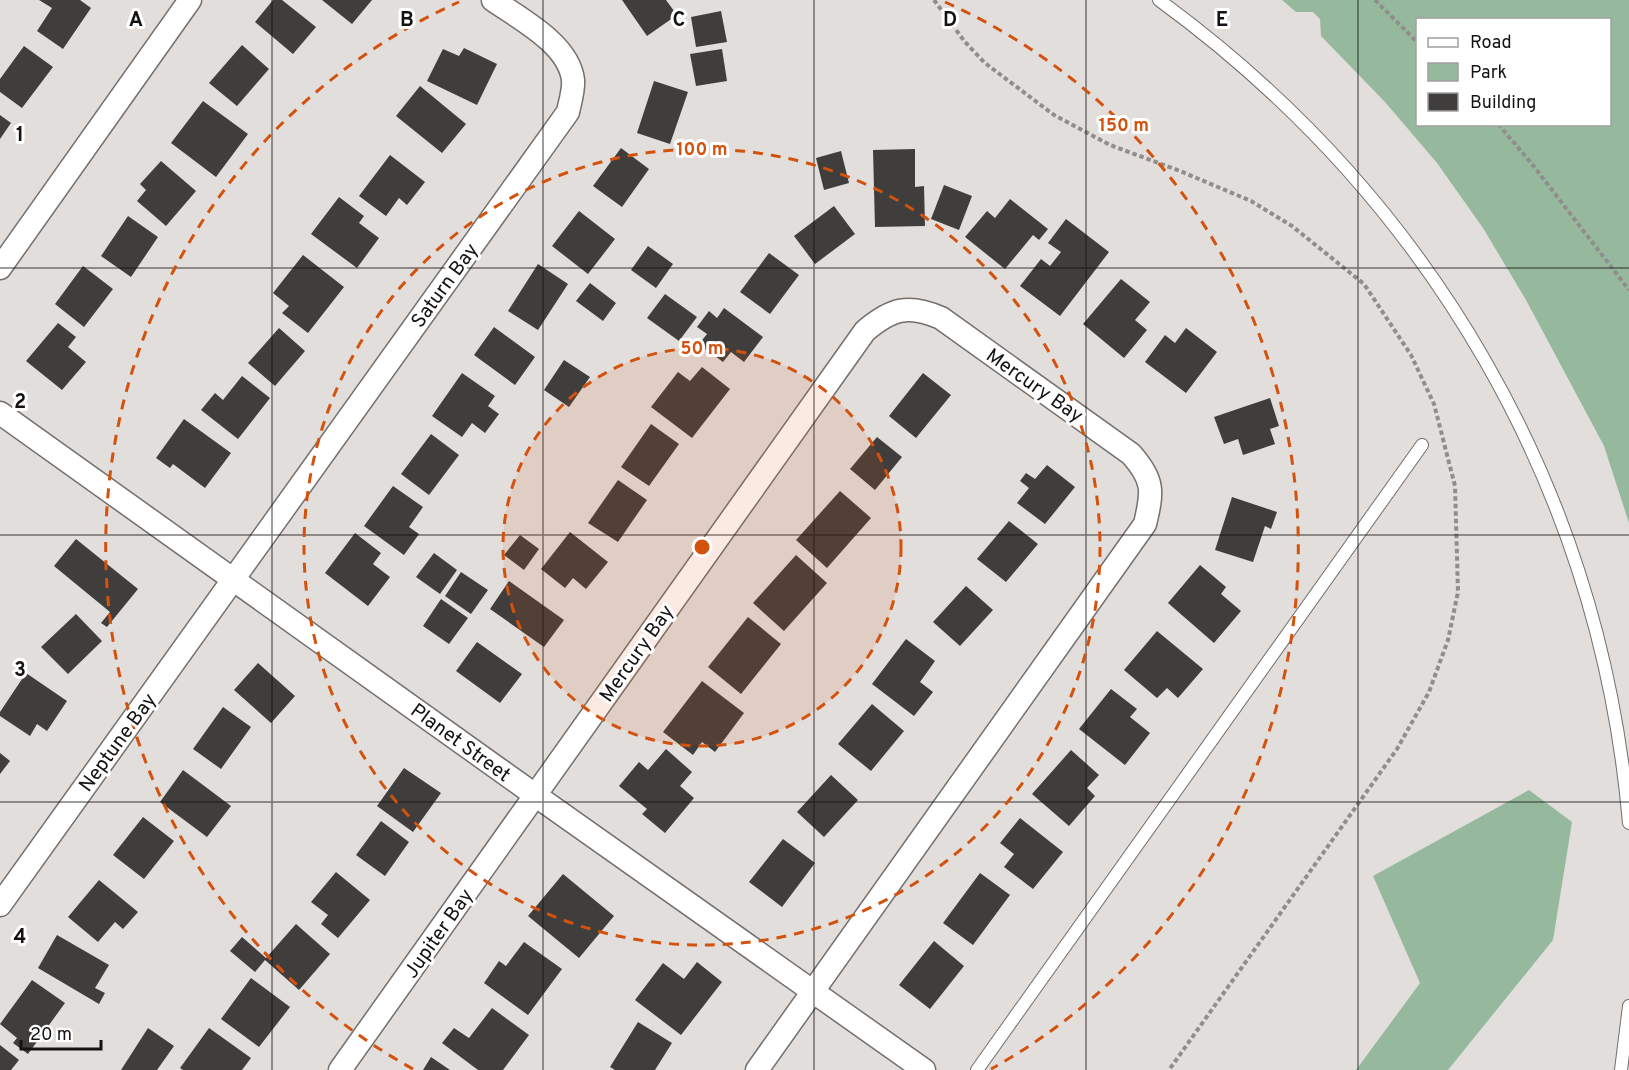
<svg xmlns="http://www.w3.org/2000/svg" width="1629" height="1070" viewBox="0 0 1629 1070" font-family="Overpass,sans-serif">
  <style>
    .green { fill: #96b99e; fill-rule: evenodd }
    .building { fill: #403e3c }
    .lines { fill: none; stroke-linecap: round; stroke-linejoin: round }
    .service-casing { stroke: #726f6d; stroke-width: 14 }
    .minor-casing { stroke: #726f6d; stroke-width: 25 }
    .path { stroke: #918d8c; stroke-width: 4; stroke-dasharray: 4.5 3; stroke-linecap: butt }
    .service { stroke: #fff; stroke-width: 12 }
    .minor { stroke: #fff; stroke-width: 22 }
    .grid { fill: none; stroke: #141212; stroke-width: 1.5; stroke-opacity: 0.55 }
    .ring { fill: none; stroke: #d3520d; stroke-width: 3; stroke-dasharray: 10 8 }
    .labels { text-anchor: middle; stroke-width: 6; stroke-linejoin: round; paint-order: stroke }
    .street-label { font-size: 20px; fill: #141212; stroke: #fff }
    .grid-label { font-size: 20px; text-anchor: middle; font-weight: bold; fill: #141212; stroke: #fff; stroke-width: 6; stroke-linejoin: round; paint-order: stroke }
    .centre { fill: #d3520d; stroke: #fff; stroke-width: 3 }
    .ring-label { font-size: 18px; text-anchor: middle; font-weight: bold; fill: #d3520d; stroke: #fff; stroke-width: 6; stroke-linejoin: round; paint-order: stroke }
  </style>
  <rect width="100%" height="100%" fill="#e2dedc"/>
  <path class="green" d="M1282,0H1629V523L1604,446L1526,300L1483,228L1437,163L1385,102L1321,36L1320,19L1313,12H1296ZM1418,20H1610V124H1418Z
    M1529,790L1572,822L1553,940L1448,1070H1356L1420,983L1373,876Z"/>
  <path class="building" d="M39,0H80L91,8L63,49L37,31L52,8Z
    M273,0H282L316,27L293,54L255,22Z
    M322,0H372L352,24Z
    M622,0H666L677,15L647,36Z
    M721,11L727,42L696,47L691,17Z
    M242,45L269,69L237,106L209,83Z
    M24,46L53,67L22,108L0,92V79Z
    M464,48L497,64L477,105L427,81L443,49L459,56Z
    M722,49L727,81L696,86L690,54Z
    M654,81L688,92L670,144L637,133Z
    M420,86L466,124L442,153L396,116Z
    M203,101L248,134L216,177L171,143Z
    M0,115L11,123L0,139Z
    M621,148L649,169L622,207L593,186Z
    M915,149V187L924,186L925,226L875,227L873,150Z
    M841,151L849,183L824,190L816,158Z
    M390,155L425,182L407,205L399,198L386,216L359,196Z
    M161,161L196,191L166,226L137,201L146,190L140,184Z
    M944,185L972,196L959,230L931,219Z
    M339,197L364,216L359,223L379,238L357,268L311,234Z
    M1010,199L1048,229L1039,240L1033,235L1005,269L965,237L987,211L995,218Z
    M834,206L855,234L815,264L794,236Z
    M579,211L615,239L588,274L552,246Z
    M128,216L158,237L131,277L101,256Z
    M1066,219L1109,252L1060,316L1020,286L1041,259L1050,266L1061,252L1048,243Z
    M648,246L673,264L656,288L631,270Z
    M769,253L799,275L770,314L740,292Z
    M303,255L344,287L308,333L282,313L289,306L273,293Z
    M538,264L568,284L538,330L508,311Z
    M83,266L113,289L84,327L55,304Z
    M1121,279L1150,302L1135,320L1147,330L1124,358L1083,324Z
    M590,283L616,303L603,321L576,301Z
    M665,294L697,317L679,341L647,318Z
    M724,308L763,337L744,362L731,352L723,362L699,344L707,334L697,327L709,311L717,318Z
    M58,323L76,337L68,347L86,362L62,390L26,361Z
    M494,327L535,357L515,385L474,355Z
    M279,328L305,351L275,386L248,363Z
    M1186,328L1217,352L1186,393L1145,362L1165,335L1175,343Z
    M564,360L590,377L569,407L544,390Z
    M702,367L730,389L692,438L651,407L678,372L690,381Z
    M462,373L495,396L488,406L499,414L485,433L472,423L462,437L432,416Z
    M923,373L951,395L916,438L889,416Z
    M242,376L270,398L238,439L201,410L215,393L223,400Z
    M1270,398L1279,426L1270,429L1275,444L1243,455L1238,439L1224,444L1214,417Z
    M184,419L231,453L205,488L173,464L170,468L156,458Z
    M651,424L679,444L649,486L621,467Z
    M431,434L459,455L429,495L401,474Z
    M877,437L902,457L875,490L850,469Z
    M1047,465L1075,487L1045,524L1017,503L1029,488L1020,481L1026,473L1035,479Z
    M618,480L647,500L618,542L588,523Z
    M393,486L423,507L409,527L419,534L404,555L364,526Z
    M840,491L871,518L827,568L796,540Z
    M1232,497L1277,512L1271,529L1265,526L1253,562L1215,550Z
    M1009,521L1038,544L1006,582L977,559Z
    M570,532L608,562L586,589L573,578L565,588L541,569Z
    M355,533L381,553L373,564L390,577L368,606L325,573Z
    M520,535L539,549L524,570L504,555Z
    M76,539L138,589L107,627L101,623L110,612L54,566Z
    M434,553L457,570L440,594L416,577Z
    M796,555L827,583L784,631L753,603Z
    M1200,565L1226,587L1221,594L1241,611L1214,643L1168,603Z
    M461,572L488,590L471,614L445,596Z
    M509,581L564,620L544,647L490,609Z
    M966,586L993,610L960,646L933,622Z
    M441,599L468,618L449,644L423,626Z
    M76,614L102,641L68,674L41,647Z
    M748,617L781,644L741,694L708,667Z
    M1157,631L1203,669L1178,698L1167,688L1157,698L1124,670Z
    M906,639L935,661L920,682L933,692L914,716L872,684Z
    M477,642L522,674L500,703L456,671Z
    M258,663L295,696L271,723L234,690Z
    M26,673L67,701L47,731L37,724L30,736L0,716V712Z
    M702,681L744,713L715,752L702,742L693,755L663,732Z
    M1111,689L1137,709L1130,717L1150,733L1125,765L1079,729Z
    M872,704L904,731L871,771L838,744Z
    M223,707L251,727L221,769L193,749Z
    M666,749L692,772L680,786L694,798L665,833L642,814L647,809L619,786L639,762L648,770Z
    M1071,750L1099,775L1087,788L1095,796L1069,826L1032,794Z
    M0,753L10,761L0,774Z
    M404,768L441,793L413,832L377,806Z
    M183,770L231,806L207,837L160,802Z
    M831,775L858,800L824,837L797,812Z
    M143,817L174,841L144,879L113,855Z
    M1020,818L1063,852L1033,889L1004,867L1014,854L1000,843Z
    M381,821L409,842L385,876L356,855Z
    M783,839L815,863L782,907L749,882Z
    M336,872L370,900L338,938L321,924L328,915L311,902Z
    M980,873L1010,895L973,945L943,923Z
    M563,874L614,916L579,958L528,916Z
    M99,880L138,912L123,929L115,922L98,942L68,917Z
    M296,924L330,954L299,990L265,960L255,972L230,951L242,937L266,958Z
    M57,935L109,965L95,988L105,993L99,1004L38,968Z
    M934,941L964,966L930,1009L899,985Z
    M524,942L562,969L528,1015L484,983L499,961L506,966Z
    M697,962L722,982L681,1035L635,1000L663,963L684,979Z
    M251,978L290,1007L259,1047L221,1019Z
    M32,980L65,1003L28,1054L13,1043L17,1038L0,1024Z
    M492,1008L529,1035L503,1070H478L442,1043L454,1028L469,1038Z
    M638,1022L672,1043L655,1070H615L610,1067Z
    M148,1028L174,1046L157,1070H121Z
    M209,1028L251,1058L242,1070H183L180,1068Z
    M0,1045L19,1060L11,1070H0Z
    M431,1057L450,1070H423Z"/>
  <g class="lines">
    <g class="service-casing">
      <path id="service" d="M1159,0C1430,198 1600,488 1629,823
        M977,1070L1422,445
        M1621,1070L1629,1006"/>
    </g>
    <g class="minor-casing">
      <path id="minor" d="M0,268L190,0
        M0,413L535,795L924,1070
        M0,905L568,112C570,102 574,90 573,80C569,44 520,19 493,0
        M340,1070L865,331C892,308 909,304 941,318L1131,454C1154,480 1153,491 1145,524L757,1070"/>
    </g>
    <path class="path" d="M934,0L965,42L985,63L1054,115L1110,145L1180,171L1251,201L1292,226L1364,284L1411,355L1434,404L1455,486L1458,592L1448,640L1429,692L1397,749L1169,1070
      M1375,0L1418,43
      M1498,124L1532,164L1629,290"/>
    <use href="#service" class="service"/>
    <use href="#minor" class="minor"/>
  </g>
  <path class="grid" d="M272,0V1070M543,0V1070M814,0V1070M1086,0V1070M1358,0V1070M0,268H1629M0,535H1629M0,802H1629"/>
  <circle cx="702" cy="547" r="199" fill="#d3520d" fill-opacity=".12"/>
  <g class="ring">
    <circle cx="702" cy="547" r="199"/>
    <circle cx="702" cy="547" r="398"/>
    <path d="M413 1069A597 597 0 0 1 459 2M945 2A597 597 0 0 1 991 1069"/>
  </g>
  <g class="labels">
    <g class="street-label">
      <text transform="translate(444 285) rotate(-54)" y="7">Saturn Bay</text>
      <text transform="translate(1035 385) rotate(35)" y="7">Mercury Bay</text>
      <text transform="translate(636 653) rotate(-55)" y="7">Mercury Bay</text>
      <text transform="translate(117 742) rotate(-54)" y="7">Neptune Bay</text>
      <text transform="translate(461 742) rotate(36)" y="7">Planet Street</text>
      <text transform="translate(438 933) rotate(-55)" y="7">Jupiter Bay</text>
    </g>
  </g>
  <g class="grid-label">
    <text x="136" y="26">A</text>
    <text x="407" y="26">B</text>
    <text x="679" y="26">C</text>
    <text x="950" y="26">D</text>
    <text x="1222" y="26">E</text>
    <text x="20" y="141">1</text>
    <text x="20" y="408">2</text>
    <text x="20" y="676">3</text>
    <text x="20" y="943">4</text>
  </g>
  <circle cx="702" cy="547" r="9" class="centre"/>
  <g class="ring-label">
    <text x="1124" y="131">150 m</text>
    <text x="702" y="155">100 m</text>
    <text x="702" y="354">50 m</text>
  </g>
  <rect x="1416" y="18" width="195" height="108" fill="#ffffff" stroke="#a1a0a0" stroke-width="1.5"/>
  <rect x="1428" y="38" width="30" height="9" fill="#ffffff" stroke="#a1a0a0" stroke-width="1.5"/>
  <text x="1470" y="48" font-size="18" fill="#141212">Road</text>
  <rect x="1428" y="63" width="30" height="18" fill="#96b99e" stroke="#a1a0a0" stroke-width="1.5"/>
  <text x="1470" y="78" font-size="18" fill="#141212">Park</text>
  <rect x="1428" y="93" width="30" height="18" fill="#403e3c" stroke="#a1a0a0" stroke-width="1.5"/>
  <text x="1470" y="108" font-size="18" fill="#141212">Building</text>
  <path d="M21 1040v9h80v-9" fill="none" stroke="#141212" stroke-width="3"/>
  <text x="30" y="1040" font-size="18" fill="#141212" stroke="#ffffff" stroke-width="4.5" paint-order="stroke">20 m</text>
</svg>
